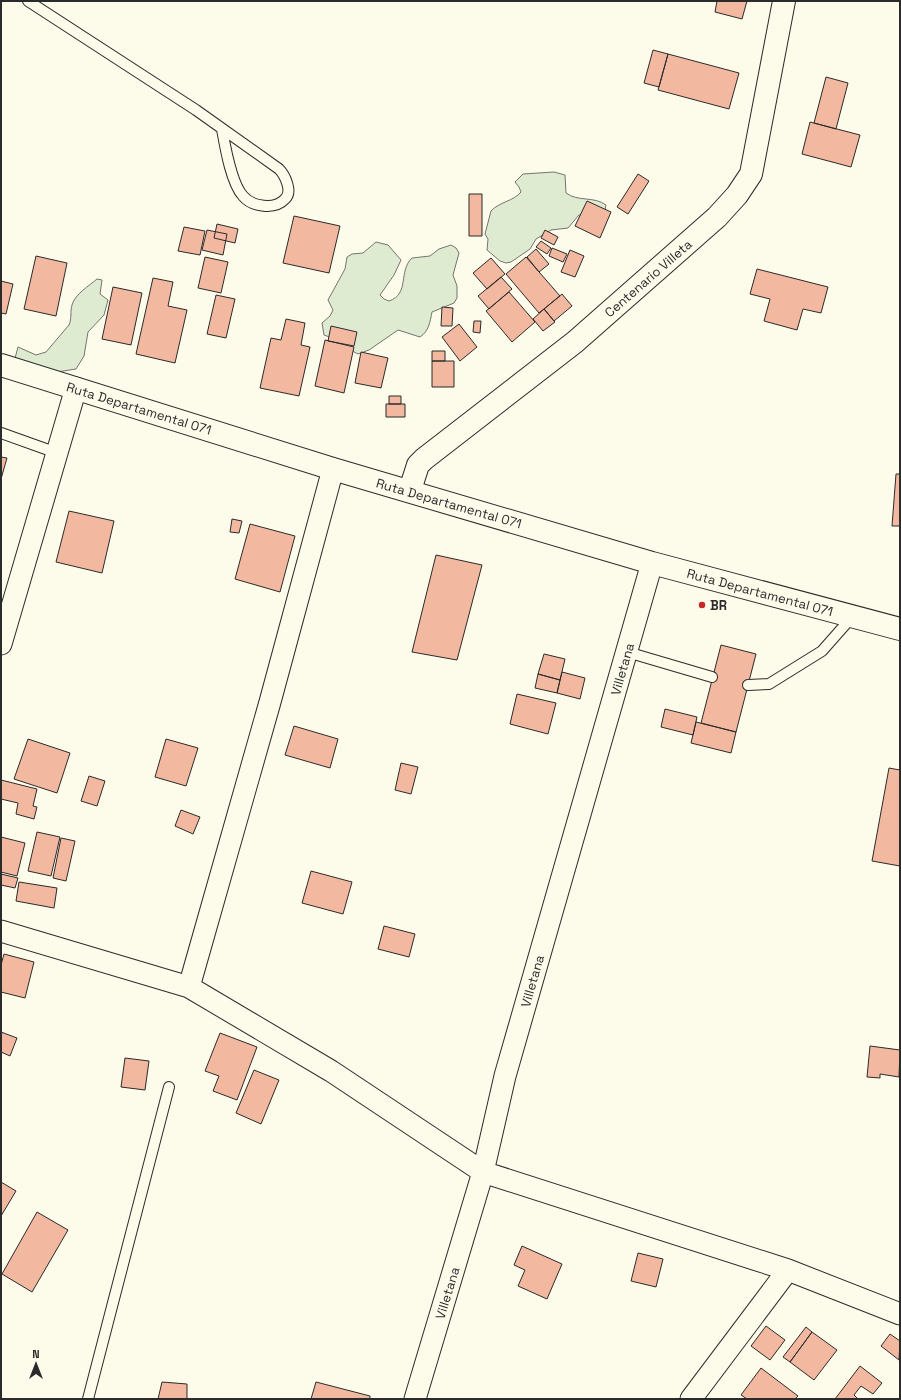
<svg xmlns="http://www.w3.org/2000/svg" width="901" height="1400" viewBox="0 0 901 1400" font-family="'Space Grotesk',sans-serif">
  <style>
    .green { fill: #deebd1; stroke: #74746e }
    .building { fill: #f2b8a0; stroke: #2b2b2b }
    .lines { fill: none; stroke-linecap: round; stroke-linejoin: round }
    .service-casing { stroke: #2b2b2b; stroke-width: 12 }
    .minor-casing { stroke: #2b2b2b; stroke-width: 23 }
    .secondary-casing { stroke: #2b2b2b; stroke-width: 24 }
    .primary-casing { stroke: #2b2b2b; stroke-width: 24 }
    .service { stroke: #fdfbea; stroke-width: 10 }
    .minor { stroke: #fdfbea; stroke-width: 21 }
    .secondary { stroke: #fdfbea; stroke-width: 22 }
    .primary { stroke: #fdfbea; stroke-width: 22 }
    .poi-dot { fill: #c62828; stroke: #fdfbea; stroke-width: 1.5 }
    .labels { text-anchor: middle; stroke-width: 3; stroke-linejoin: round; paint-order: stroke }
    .street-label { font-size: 13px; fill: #2b2b2b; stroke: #fdfbea }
    .poi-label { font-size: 13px; font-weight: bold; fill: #2b2b2b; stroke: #fdfbea; text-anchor: start }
  </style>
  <rect width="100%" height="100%" fill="#fdfbea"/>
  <path class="green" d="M554,172L565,175L566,193C578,202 594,196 606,205L605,210L579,215L568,228L551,230L536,239L530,249L511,262L506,263L500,261L487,250L488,239L485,234L491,211C499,202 514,201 521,192L519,187L515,182L523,174Z
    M376,242L388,245L401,260L394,275L380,295L384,299L389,301C410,294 398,271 412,258L430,256L439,249L451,245L456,248L459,253L453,275L457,286V298L454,303L432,312C430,322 429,331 420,337L398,330L369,350L358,354L343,346L340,341L324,335L322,323L330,316L333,310L328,300L345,269L347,257L352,254L363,253Z
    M97,279L102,280L100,294L108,300L104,315L88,332L84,356L76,369L57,372L14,362L18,347L36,355L46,352L69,325C72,318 70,312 72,305C75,294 89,286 97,279Z"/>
  <path class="building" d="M717,1H747L742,19L715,12Z
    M653,50L668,54L659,87L644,83Z
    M668,54L739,73L729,109L658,90Z
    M826,77L848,83L836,129L814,123Z
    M810,122L860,135L851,167L802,154Z
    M638,174L649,181L628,214L617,207Z
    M469,194H482V236H469Z
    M587,201L611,212L600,238L575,226Z
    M294,216L340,226L329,273L283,263Z
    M217,224L238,229L235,243L214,238Z
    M184,227L205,231L200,255L178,251Z
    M207,230L227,234L223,255L202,250Z
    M545,230L558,237L554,245L541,238Z
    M541,241L551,248L547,254L536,247Z
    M552,248L567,254L563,262L549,256Z
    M536,249L549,264L539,272L527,257Z
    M570,250L584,256L575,277L561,272Z
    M36,256L67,263L56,316L24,309Z
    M205,257L228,262L221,293L198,288Z
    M526,257L560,296L539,313L506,274Z
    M491,258L505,274L487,289L473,273Z
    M757,269L828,287L821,313L803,309L797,330L764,321L770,299L750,294Z
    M501,277L512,289L489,309L478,296Z
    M153,278L173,282L168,306L187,310L175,363L136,354Z
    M1,281L13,284L6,314L1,313Z
    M113,287L142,293L131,345L102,339Z
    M509,292L535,322L512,342L486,311Z
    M562,294L572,306L554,321L544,309Z
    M216,295L235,299L226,338L207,334Z
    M442,307L453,308L452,326H441Z
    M544,309L555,322L543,331L533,319Z
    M286,319L305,323L301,345L310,347L299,396L260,388L271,338L281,340Z
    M474,321H481L480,333L473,332Z
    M459,324L477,347L460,361L442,337Z
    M331,326L357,332L354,346L328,341Z
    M325,340L354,347L344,393L315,386Z
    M432,351H445V361H432Z
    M361,352L388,358L381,388L355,383Z
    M432,361H454V387H432Z
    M389,396H401V404H389Z
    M386,404H405V417H386Z
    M1,457L7,458L1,479Z
    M896,474H900V526H892Z
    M69,511L114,521L102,573L56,562Z
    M232,519L242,521L239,533L230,532Z
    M250,524L295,536L280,592L235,579Z
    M436,555L482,565L457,660L412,652Z
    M721,645L756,654L736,732L701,723Z
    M544,654L565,659L560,680L538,674Z
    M562,672L585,678L580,699L557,693Z
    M538,674L560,680L557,693L535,688Z
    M517,694L556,703L548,734L510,724Z
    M665,709L697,717L693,735L661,727Z
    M696,722L736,732L731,753L691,743Z
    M294,726L338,739L330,768L285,755Z
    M28,739L70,753L57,793L14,779Z
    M166,739L198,748L186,786L155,777Z
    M401,763L418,767L411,794L395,790Z
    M889,768L900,770V866L872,861Z
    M89,776L105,781L97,806L81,801Z
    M1,780L37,789L33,806L37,807L34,819L16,814L18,803L1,799Z
    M181,810L200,817L193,834L175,826Z
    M37,832L60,837L51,876L28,871Z
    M1,837L25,843L17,876L1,872Z
    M61,838L75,841L66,881L53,878Z
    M311,871L352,882L343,914L302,903Z
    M1,874L18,878L15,888L1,885Z
    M19,882L57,888L54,908L16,901Z
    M384,926L415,934L409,957L378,949Z
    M4,954L34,962L25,998L1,992V965Z
    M1,1032L17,1038L10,1056L1,1052Z
    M220,1033L257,1047L237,1100L213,1091L219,1076L205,1071Z
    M870,1046L900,1050L899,1077L880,1074V1078L867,1077Z
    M125,1058L149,1061L145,1090L121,1087Z
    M254,1070L279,1080L261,1124L236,1113Z
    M1,1182L16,1191L1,1216Z
    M37,1212L68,1230L32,1292L2,1274Z
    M522,1246L562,1264L547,1299L518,1286L525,1270L514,1265Z
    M638,1253L663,1259L656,1287L631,1281Z
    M766,1326L785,1340L770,1360L751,1346Z
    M806,1327L812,1332L790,1362L783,1357Z
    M812,1332L837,1350L814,1380L790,1362Z
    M890,1334L900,1341L899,1360L881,1346Z
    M860,1366L882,1383L873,1394L861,1386L854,1395L858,1399H835Z
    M761,1368L798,1396L795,1399H747L741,1395Z
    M162,1382L187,1384V1399H158Z
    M316,1382L370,1396V1399H311Z"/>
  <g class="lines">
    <g class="service-casing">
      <path id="service" d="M28,1L196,110L279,169C285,175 293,192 285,199C275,210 252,207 243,196C231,183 225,146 222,129
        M1,433L57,453
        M627,652L712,677
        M748,685L769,684L822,651L852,617
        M88,1399L169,1087"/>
    </g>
    <g class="minor-casing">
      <path id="minor" d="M1,644L76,388
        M1,931L189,987L331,1071L483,1172L788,1270L900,1314
        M189,987L270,702L333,469
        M415,1399L483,1172L505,1076L652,563
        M691,1399L788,1270"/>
    </g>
    <g class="secondary-casing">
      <path id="secondary" d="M410,490L418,465L424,459L575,342L717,217L737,195L751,174L784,1"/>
    </g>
    <g class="primary-casing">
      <path id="primary" d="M1,365L333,469L652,563L900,629"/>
    </g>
    <use href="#service" class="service"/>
    <use href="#minor" class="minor"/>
    <use href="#secondary" class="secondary"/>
    <use href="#primary" class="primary"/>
  </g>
  <circle class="poi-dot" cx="702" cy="605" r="4"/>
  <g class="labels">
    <g class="street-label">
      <text transform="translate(648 278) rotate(-41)" y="5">Centenario Villeta</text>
      <text transform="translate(139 408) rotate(17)" y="5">Ruta Departamental 071</text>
      <text transform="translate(449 503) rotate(16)" y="5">Ruta Departamental 071</text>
      <text transform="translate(760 592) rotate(15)" y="5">Ruta Departamental 071</text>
      <text transform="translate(622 669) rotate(-74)" y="5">Villetana</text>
      <text transform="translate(532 981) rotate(-74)" y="5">Villetana</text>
      <text transform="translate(447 1293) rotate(-73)" y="5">Villetana</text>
    </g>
    <g class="poi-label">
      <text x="710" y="610">BR</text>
    </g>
  </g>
  <rect width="901" height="1400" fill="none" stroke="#2b2b2b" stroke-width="4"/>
  <g transform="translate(36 1364)" stroke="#fdfbea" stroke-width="3" paint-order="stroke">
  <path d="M0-3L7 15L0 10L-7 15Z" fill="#2b2b2b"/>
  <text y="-6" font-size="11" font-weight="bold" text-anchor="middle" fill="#2b2b2b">N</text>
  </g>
</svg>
